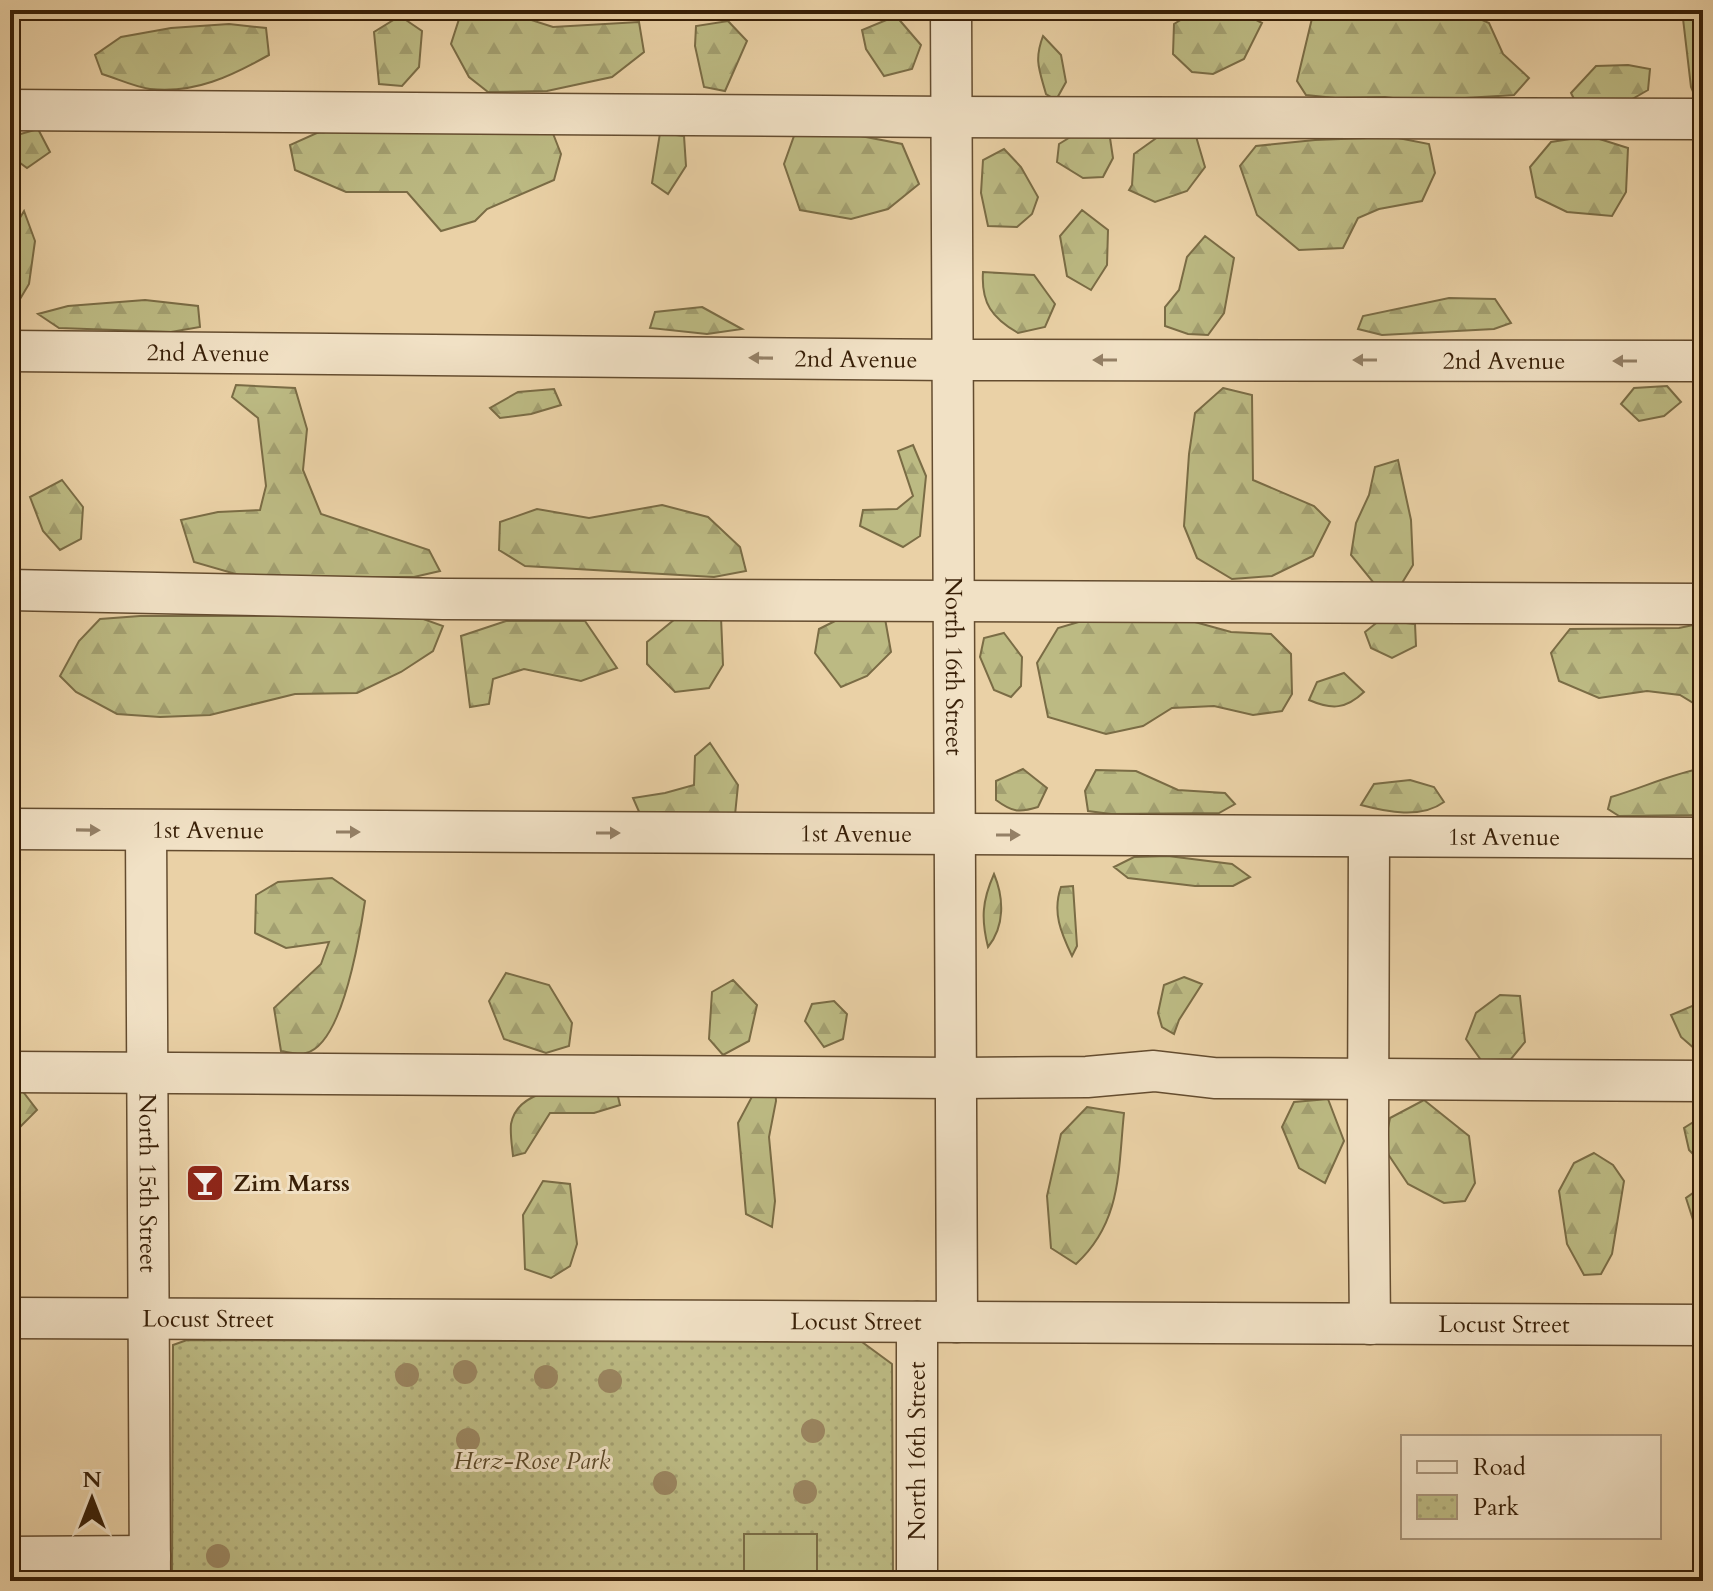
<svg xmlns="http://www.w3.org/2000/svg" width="1713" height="1591" viewBox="0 0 1713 1591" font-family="Cardo,serif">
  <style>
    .forest { fill: url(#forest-firs); stroke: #7a6c45; stroke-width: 2 }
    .park { fill: url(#park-dots); stroke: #7a6c45; stroke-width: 2 }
    .pitch { fill: #bcba83; stroke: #7a6c45; stroke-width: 2 }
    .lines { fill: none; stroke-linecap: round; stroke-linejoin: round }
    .minor-casing { stroke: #644c2f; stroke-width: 43 }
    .minor { stroke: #f1e1c5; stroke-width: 40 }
    .tree { fill: #9a8560 }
    .oneway { fill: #948066 }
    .labels { text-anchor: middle; stroke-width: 6; stroke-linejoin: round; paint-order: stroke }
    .street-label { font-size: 24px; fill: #381f07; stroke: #f1e1c5 }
    .poi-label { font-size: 24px; font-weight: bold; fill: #381f07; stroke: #f1e1c5; text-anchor: start }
    .park-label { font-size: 24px; font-style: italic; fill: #594626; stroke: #f1e1c5 }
  </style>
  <defs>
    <pattern id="forest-firs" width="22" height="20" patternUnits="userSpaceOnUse" patternTransform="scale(2)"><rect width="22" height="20" fill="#bcba83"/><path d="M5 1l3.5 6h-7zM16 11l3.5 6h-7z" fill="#a29f70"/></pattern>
    <pattern id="park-dots" width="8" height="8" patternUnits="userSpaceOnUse" patternTransform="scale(2)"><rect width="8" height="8" fill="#bcba83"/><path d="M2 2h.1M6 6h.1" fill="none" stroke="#a29f70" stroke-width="1.8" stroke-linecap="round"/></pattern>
  </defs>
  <rect width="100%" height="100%" fill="#ead1a6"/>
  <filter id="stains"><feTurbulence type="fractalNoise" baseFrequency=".0025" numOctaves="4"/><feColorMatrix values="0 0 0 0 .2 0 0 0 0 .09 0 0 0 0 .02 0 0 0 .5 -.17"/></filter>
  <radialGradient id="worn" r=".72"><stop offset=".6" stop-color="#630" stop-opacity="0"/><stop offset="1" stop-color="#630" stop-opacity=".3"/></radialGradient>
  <path class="forest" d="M500,10L553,27L639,22L644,52L612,77L547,91L488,92L469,77L451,44L461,13Z
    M1197,10H1238L1262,23L1244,59L1213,74L1192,72L1173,54L1174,24Z
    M1314,10L1462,11L1489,23L1503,54L1529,78L1514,95L1416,101L1385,97L1335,98L1306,95L1297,81Z
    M1682,10H1703V102L1698,103L1691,87Z
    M400,16L422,31L419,67L402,86L379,84L374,32Z
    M896,16L921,45L912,69L884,76L866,49L862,30Z
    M728,21L747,41L725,91L704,87L695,46L696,26Z
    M229,24L266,28L269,55C231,76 195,94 150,89C135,87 118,79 102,74L95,55L121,37L171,28Z
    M1043,36L1061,55L1066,82L1056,100L1046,94C1039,69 1034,60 1043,36Z
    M1628,65L1650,69L1648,90L1627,102L1576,103L1571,93L1596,66Z
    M38,129L50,152L27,168L12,157L17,135Z
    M552,131L561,154L554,180L487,209L475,221L441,231L407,192H346L295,170L290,145L319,132Z
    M840,132L902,144L919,184L888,209L851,219L800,210L784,164L794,136Z
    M660,133L684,136L686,166L668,194L652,183Z
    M1077,133L1110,138L1113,158L1103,177L1083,178L1057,162L1059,144Z
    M1195,133L1205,167L1187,191L1155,202L1129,190L1132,185L1134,154L1162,134Z
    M1590,136L1628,148L1626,192L1612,216L1567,212L1536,197L1530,167L1551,142Z
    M1393,137L1429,144L1435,173L1422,201L1379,209L1358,218L1343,248L1299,250L1257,215L1240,166L1256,146L1315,140Z
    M1004,149L1021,167L1038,197L1032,214L1017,227L988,226L981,193L983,160Z
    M1082,210L1108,230L1107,265L1091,290L1067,276L1060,236Z
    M24,211L35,241L29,284L20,299L11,289C12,263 9,233 24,211Z
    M1205,236L1234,258L1224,313L1208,335L1188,334L1165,326V307L1179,290L1187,257Z
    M983,272L1034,275L1055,304L1045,327L1018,333C992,318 981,303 983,272Z
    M1449,298L1495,299L1511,323L1494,329L1382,335L1358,329L1363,316Z
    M145,300L198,306L200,327L171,332L59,328L38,314L68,306Z
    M702,307L742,329L707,334L650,328L655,312Z
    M236,385L295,388L307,429L303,470L321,514L429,550L440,571L414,577H246L194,562L181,520L218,512L260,510L266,486L258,418L232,397Z
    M1667,386L1681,402L1664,416L1639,421L1621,404L1634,388Z
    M1223,388L1252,395L1253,480L1314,506L1330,522L1313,556L1272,576L1232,579L1197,558L1184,526L1189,454L1195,413Z
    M554,389L561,405L531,414L500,418L490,408L518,392Z
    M913,445L926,476L920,536L903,547L860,526L863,510L897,509L913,496L898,451Z
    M1398,460L1411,520L1413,565L1402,583L1377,587L1351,555L1356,523L1369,495L1375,467Z
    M62,480L83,507L81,539L60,550L43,531L30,497Z
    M662,505L708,517L740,547L746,571L714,577L525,566L499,550L500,522L537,509L589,518Z
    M851,613H884L891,652L867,676L841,687L815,653L819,629Z
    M140,616H415L443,626L433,651L401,672L357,693L295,694L210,715L160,717L117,714L76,692L60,676L79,641L100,619Z
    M721,617L723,665L709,688L675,692L647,664V642L675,619Z
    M1184,619L1231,632L1271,634L1291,654L1292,694L1282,711L1253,715L1214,706L1172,708L1143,726L1106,734L1048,717L1037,663L1058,628L1082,621Z
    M1380,620L1415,624L1416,646L1392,658L1371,648L1365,632Z
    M506,621H585L617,668L581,681L524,669L493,679L489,704L470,707L461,636Z
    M1703,623V709L1680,695L1647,691L1599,698L1559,681L1551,653L1570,629L1679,628Z
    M1004,633L1022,657L1021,686L1011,697L994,690L980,657L984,638Z
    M1344,673L1364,692C1346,709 1332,710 1309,700L1317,682Z
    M710,743L738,785L735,815L640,814L633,798L665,793L694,785L695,756Z
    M1703,768V815L1619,816L1608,809L1611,797C1642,788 1671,774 1703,768Z
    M1023,769L1047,788L1038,807C1019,813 1012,812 996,800V781Z
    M1096,770L1136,771L1178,790L1225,793L1235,804L1219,813L1111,814L1088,811L1085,791Z
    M1410,780L1434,787L1444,802C1421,819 1387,812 1361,805L1374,784Z
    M1168,856L1232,864L1250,877L1233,886H1195L1128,878L1114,867L1134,857Z
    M994,874C1004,898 1005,926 988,947C981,919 982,901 994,874Z
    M332,878L365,901C360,934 343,1044 306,1053C299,1055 288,1052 281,1051L274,1008L321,964L329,942L286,948L255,933L256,895L278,882Z
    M1073,886L1077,946L1072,956C1061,933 1052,912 1061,887Z
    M506,973L549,985L572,1023L569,1046L546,1053L504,1039L489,1001Z
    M1184,977L1202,984L1179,1020L1174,1034L1162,1027L1158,1013L1164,985Z
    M733,980L757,1005L749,1041L723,1055L709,1039L712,992Z
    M1500,995L1520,996L1525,1042L1511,1059L1481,1060L1466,1039L1476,1013Z
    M834,1001L847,1014L843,1039L824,1047L805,1021L812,1004Z
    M1692,1006L1703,1012V1046L1695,1049L1681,1037L1671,1015Z
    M10,1080H14L37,1110L15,1132L10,1133Z
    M775,1084L776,1101L769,1137L775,1201L772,1227L746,1214L738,1123L756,1089Z
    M616,1088L620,1105L594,1113H550L525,1153L513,1156C512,1146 510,1134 511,1124C519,1082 584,1089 616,1088Z
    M1328,1099L1344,1141L1325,1183L1299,1168L1282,1127L1294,1102Z
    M1424,1100L1469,1136L1475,1183L1465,1201L1444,1203L1408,1184L1384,1148L1390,1118Z
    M1087,1107L1124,1113C1118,1170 1122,1222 1076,1264L1051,1248L1047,1196L1061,1134Z
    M1703,1116V1164L1689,1150L1684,1128Z
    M1594,1153L1613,1165L1624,1181L1612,1254L1601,1274L1584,1275L1567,1244L1559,1191L1574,1163Z
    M543,1181L570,1184L577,1244L570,1266L551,1278L525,1269L523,1215Z
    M1703,1186V1269L1700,1265L1695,1226L1686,1198Z"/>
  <path class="park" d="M187,1340L862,1342L892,1364L893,1581H172L173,1345Z"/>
  <path class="pitch" d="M744,1534H817V1581H744Z"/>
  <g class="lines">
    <g class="minor-casing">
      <g id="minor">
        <path id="s1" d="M951,10L957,1322"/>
        <path d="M10,110L951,117L1703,119"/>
        <path id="s2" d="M10,351L952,360L1703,361"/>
        <path d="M10,590L443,599L1703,604"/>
        <path id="s3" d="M10,829L1703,838"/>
        <path id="s4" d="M146,831L150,1581"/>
        <path d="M1369,837L1368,1135L1370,1324"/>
        <path d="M10,1072L956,1078L1087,1077L1154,1071L1214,1078L1703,1081"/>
        <path id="s5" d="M10,1318L1703,1325"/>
        <path d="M917,1322V1581"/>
        <path d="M10,1557L150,1556"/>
      </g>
    </g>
    <use href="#minor" class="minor"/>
  </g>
  <g class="tree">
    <circle cx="465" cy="1372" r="12"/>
    <circle cx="407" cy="1375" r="12"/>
    <circle cx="546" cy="1377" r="12"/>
    <circle cx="610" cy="1381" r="12"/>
    <circle cx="813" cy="1431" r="12"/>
    <circle cx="468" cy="1440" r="12"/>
    <circle cx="665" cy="1483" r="12"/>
    <circle cx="805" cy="1492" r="12"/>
    <circle cx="218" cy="1556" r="12"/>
  </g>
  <defs><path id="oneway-solid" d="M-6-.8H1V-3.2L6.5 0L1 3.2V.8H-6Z" transform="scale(2)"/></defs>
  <g class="oneway">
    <use href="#oneway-solid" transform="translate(761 358) rotate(-179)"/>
    <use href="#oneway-solid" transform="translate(1105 360) rotate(-180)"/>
    <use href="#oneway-solid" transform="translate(1365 360) rotate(-180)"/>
    <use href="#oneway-solid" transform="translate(1625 361) rotate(-180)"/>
    <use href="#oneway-solid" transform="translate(88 830) rotate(1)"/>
    <use href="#oneway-solid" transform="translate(348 832)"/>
    <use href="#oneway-solid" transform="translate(608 833)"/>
    <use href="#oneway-solid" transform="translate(1008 835)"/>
  </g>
  <defs>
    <g id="bar-square" transform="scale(2)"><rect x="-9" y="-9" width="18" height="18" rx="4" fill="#8f2418" stroke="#f1e1c5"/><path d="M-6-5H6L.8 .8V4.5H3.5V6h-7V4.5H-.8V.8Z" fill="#fff"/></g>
  </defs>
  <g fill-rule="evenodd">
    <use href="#bar-square" x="205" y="1183"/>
  </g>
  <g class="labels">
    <g class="street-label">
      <text dy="8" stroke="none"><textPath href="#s2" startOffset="198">2nd Avenue</textPath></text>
      <text dy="8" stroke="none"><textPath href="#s2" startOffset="846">2nd Avenue</textPath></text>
      <text dy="8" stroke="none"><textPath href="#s2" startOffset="1494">2nd Avenue</textPath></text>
      <text dy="8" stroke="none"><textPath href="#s1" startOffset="656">North 16th Street</textPath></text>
      <text dy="8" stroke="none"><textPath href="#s3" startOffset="198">1st Avenue</textPath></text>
      <text dy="8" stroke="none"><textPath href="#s3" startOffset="846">1st Avenue</textPath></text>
      <text dy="8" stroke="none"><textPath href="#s3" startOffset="1494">1st Avenue</textPath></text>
      <text dy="8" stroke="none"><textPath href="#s4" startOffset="352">North 15th Street</textPath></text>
      <text dy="8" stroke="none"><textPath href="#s5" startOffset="198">Locust Street</textPath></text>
      <text dy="8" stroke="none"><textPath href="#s5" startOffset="846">Locust Street</textPath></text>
      <text dy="8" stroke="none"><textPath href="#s5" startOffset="1494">Locust Street</textPath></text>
      <text transform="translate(917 1451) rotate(-90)" y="8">North 16th Street</text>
    </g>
    <g class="poi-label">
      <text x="233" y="1191">Zim Marss</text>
    </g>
    <g class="park-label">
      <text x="532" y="1469">Herz-Rose Park</text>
    </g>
  </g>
  <rect width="1713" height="1591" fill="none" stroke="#ead1a6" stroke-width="40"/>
  <rect x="12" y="12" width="1689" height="1567" fill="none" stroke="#381f07" stroke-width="4"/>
  <rect x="20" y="20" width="1673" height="1551" fill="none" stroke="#381f07" stroke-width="2"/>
  <rect x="1401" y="1435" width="260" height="104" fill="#f1e1c5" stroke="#a79379" stroke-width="2"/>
  <rect x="1417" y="1461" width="40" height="12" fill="#f1e1c5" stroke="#a79379" stroke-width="2"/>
  <text x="1473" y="1475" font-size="24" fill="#381f07">Road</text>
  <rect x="1417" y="1495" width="40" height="24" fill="url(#park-dots)" stroke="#a79379" stroke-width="2"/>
  <text x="1473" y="1515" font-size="24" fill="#381f07">Park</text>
  <g transform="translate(92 1499)" stroke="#f1e1c5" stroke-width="6" paint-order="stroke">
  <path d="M0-6L14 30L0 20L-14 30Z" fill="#381f07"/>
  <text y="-12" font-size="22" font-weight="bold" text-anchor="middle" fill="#381f07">N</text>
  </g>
  <rect width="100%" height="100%" filter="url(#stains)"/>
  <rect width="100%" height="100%" fill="url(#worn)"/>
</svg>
